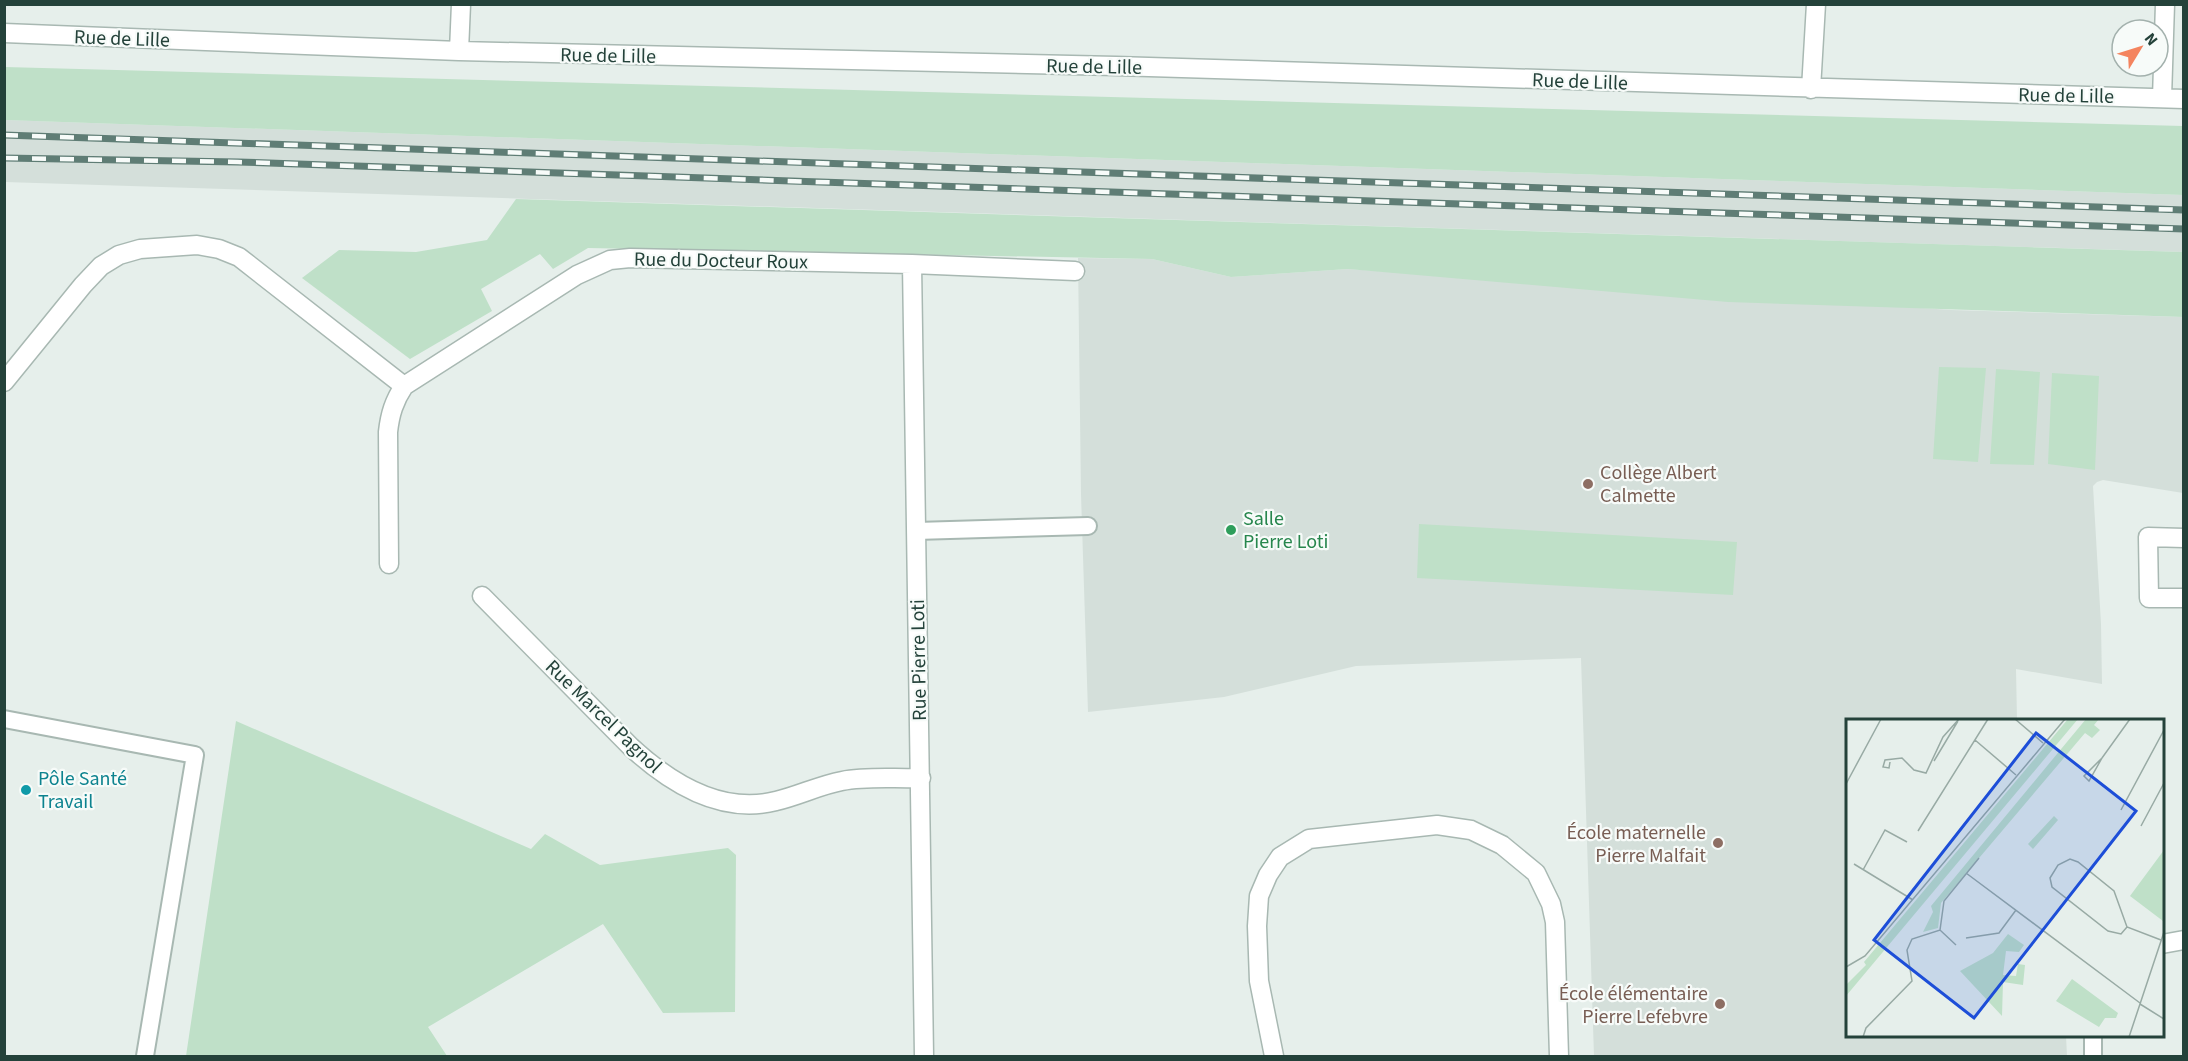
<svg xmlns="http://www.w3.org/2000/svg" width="2188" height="1061" viewBox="0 0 2188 1061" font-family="'Source Sans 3',sans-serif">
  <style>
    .built { fill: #d4dfda }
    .green { fill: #bfe0c8 }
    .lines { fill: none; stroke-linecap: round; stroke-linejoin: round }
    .service-casing { stroke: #a8b8b2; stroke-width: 20 }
    .minor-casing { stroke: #a8b8b2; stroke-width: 21 }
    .service { stroke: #fff; stroke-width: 16 }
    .minor { stroke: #fff; stroke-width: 18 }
    .rail-casing { stroke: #5f7d75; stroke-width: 7 }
    .rail { stroke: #f7fbf9; stroke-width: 4.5; stroke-dasharray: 14; stroke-linecap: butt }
    .education-dot { fill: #8d6e63; stroke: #f7fbf9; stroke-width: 2 }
    .leisure-dot { fill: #2e9e5b; stroke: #f7fbf9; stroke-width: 2 }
    .culture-dot { fill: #0f9aa8; stroke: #f7fbf9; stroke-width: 2 }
    .labels { text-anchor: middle; stroke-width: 4.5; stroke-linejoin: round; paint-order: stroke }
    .street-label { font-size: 20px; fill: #24423a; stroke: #f7fbf9 }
    .education-label { font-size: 20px; fill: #785e54; stroke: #f7fbf9; text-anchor: end }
    .leisure-label { font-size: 20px; fill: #27864d; stroke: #f7fbf9; text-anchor: start }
    .culture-label { font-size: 20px; fill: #0d838f; stroke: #f7fbf9; text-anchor: start }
    .inset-road { fill: none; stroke: #98aaa4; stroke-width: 1.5 }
    .view { fill: #1d4ed8; fill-opacity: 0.15; stroke: #1d4ed8; stroke-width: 3 }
    .inset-edge { fill: none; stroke: #24423a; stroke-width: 3 }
  </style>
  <rect width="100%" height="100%" fill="#e6efeb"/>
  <path class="built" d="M5,120L2183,195L2184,252L5,182Z
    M1078,258L1152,259L1231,277L1348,269L1951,310L2183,317V493L2103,480L2097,482L2093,486L2101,624L2102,684L2016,669L2017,720H1848V1036H2066L2067,1056H1594L1581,658L1356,666L1224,697L1088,712L1081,494Z"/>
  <path class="green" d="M5,67L2183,126V195L5,120Z
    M516,199L2183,252L2184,317L1728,302L1348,269L1231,277L1152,259L588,248L553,269L540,254L481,289L492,311L410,359L302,278L339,250L416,252L487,240Z
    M1939,367L1986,368L1978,462L1933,459Z
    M1996,369L2040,372L2034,465L1990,464Z
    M2052,373L2099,376L2095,470L2048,464Z
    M1419,524L1737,542L1733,595L1417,578Z
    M236,721L531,849L545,834L600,865L728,848L736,855L735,1012L663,1013L603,924L428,1027L447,1056H186Z"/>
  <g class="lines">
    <g class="service-casing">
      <path id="service" d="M916,531L1088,526
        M4,719L195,755L145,1056
        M2093,1036V1056"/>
    </g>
    <g class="minor-casing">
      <path id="minor" d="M4,33L459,51L1116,66L2184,99
        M459,51L461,4
        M1811,89L1816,4
        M2162,98L2165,4
        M912,264L924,1056
        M4,382L83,285L101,266L119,255L140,249L197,245L219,249L239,257L404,386C394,401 390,414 388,432L389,564
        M404,386L577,275L610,260L630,258L912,264L1075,271
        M2184,538L2148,537L2149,598H2184
        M482,596L631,747C670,783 721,815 776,801C798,796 820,785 842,781C867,776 895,779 921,778
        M2162,944L2184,940
        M1274,1056L1259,981L1257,926L1259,896L1268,875L1280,857L1309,839L1437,825L1471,830L1502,845L1536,873L1551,904L1555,922L1559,1056"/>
    </g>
    <use href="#service" class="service"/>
    <use href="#minor" class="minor"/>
    <g class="rail-casing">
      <path id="rail" d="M4,135L2184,210
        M4,158L238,162L2184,229"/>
    </g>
    <use href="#rail" class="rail"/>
  </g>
  <g class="education-dot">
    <circle cx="1588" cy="484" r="6"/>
    <circle cx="1718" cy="843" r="6"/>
    <circle cx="1720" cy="1004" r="6"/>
  </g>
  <circle class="leisure-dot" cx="1231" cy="530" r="6"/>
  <circle class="culture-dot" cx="26" cy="790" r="6"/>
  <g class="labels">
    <g class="street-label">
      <text transform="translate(122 38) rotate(2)" y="7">Rue de Lille</text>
      <text transform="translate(608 55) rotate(1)" y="7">Rue de Lille</text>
      <text transform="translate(1094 66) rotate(1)" y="7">Rue de Lille</text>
      <text transform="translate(1580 81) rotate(2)" y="7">Rue de Lille</text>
      <text transform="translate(2066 95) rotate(1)" y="7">Rue de Lille</text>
      <text transform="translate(721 260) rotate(1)" y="7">Rue du Docteur Roux</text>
      <text transform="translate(918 660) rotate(-91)" y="7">Rue Pierre Loti</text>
      <text transform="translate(604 716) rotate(44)" y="7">Rue Marcel Pagnol</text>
    </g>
    <g class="education-label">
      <text x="1600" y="479" text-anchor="start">Collège Albert<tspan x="1600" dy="23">Calmette</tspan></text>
      <text x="1706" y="839">École maternelle<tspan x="1706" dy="23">Pierre Malfait</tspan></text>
      <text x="1708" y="1000">École élémentaire<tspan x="1708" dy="23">Pierre Lefebvre</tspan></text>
    </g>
    <g class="leisure-label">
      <text x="1243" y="525">Salle<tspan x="1243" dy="23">Pierre Loti</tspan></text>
    </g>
    <g class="culture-label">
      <text x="38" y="785">Pôle Santé<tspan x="38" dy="23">Travail</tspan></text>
    </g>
  </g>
  <g transform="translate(1846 719)">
    <rect width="318" height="318" fill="#e6efeb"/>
    <path d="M222,0H232L0,277V266L20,246L18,243ZM240,0H253L248,6L254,11L246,19L239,14L95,184L92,209L77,213L87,193L85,187ZM208,97L212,101L187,130L182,125ZM318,131V199L317,202L284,177ZM162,215L178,226L173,233L160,232L157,256L170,257L172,245L179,246L177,266L157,263L156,297L114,252L147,234ZM226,260L272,294L270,299H259L253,308L210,282Z" fill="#bfe0c8"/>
    <path class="inset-road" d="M169,0L197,24M129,21L170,56M256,39L243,62L238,57L256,39L284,0M88,42L112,2M44,43L43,49L37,48L39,41L56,39L68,51L80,54L97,18L113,0M0,65L35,0M275,91L318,11M295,107L318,64M72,112L142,0M8,145L67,181M17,151L39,111L61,123M120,154L294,284M281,208L275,215L262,212L206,168L204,159L212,146L224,140L232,143L268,172L281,208L315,221M94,211L98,182L133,139M120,219L153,214L170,191M0,248L19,237L219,0M294,285L318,300M17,318L20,309L66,262L61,231L66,220L94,211L110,226M283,318L318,213"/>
    <path class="view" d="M190,14L290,92L128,299L28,221Z"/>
    <rect width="318" height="318" class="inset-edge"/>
  </g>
  <rect width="2188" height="1061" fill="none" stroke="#24423a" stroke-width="12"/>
  <g transform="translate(2140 48) rotate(52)"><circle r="28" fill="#f7fbf9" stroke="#a3b1ad" stroke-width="1.5"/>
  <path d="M0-4.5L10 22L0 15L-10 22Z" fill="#f4845f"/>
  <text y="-9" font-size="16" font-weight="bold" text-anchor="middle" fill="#24423a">N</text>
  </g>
</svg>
